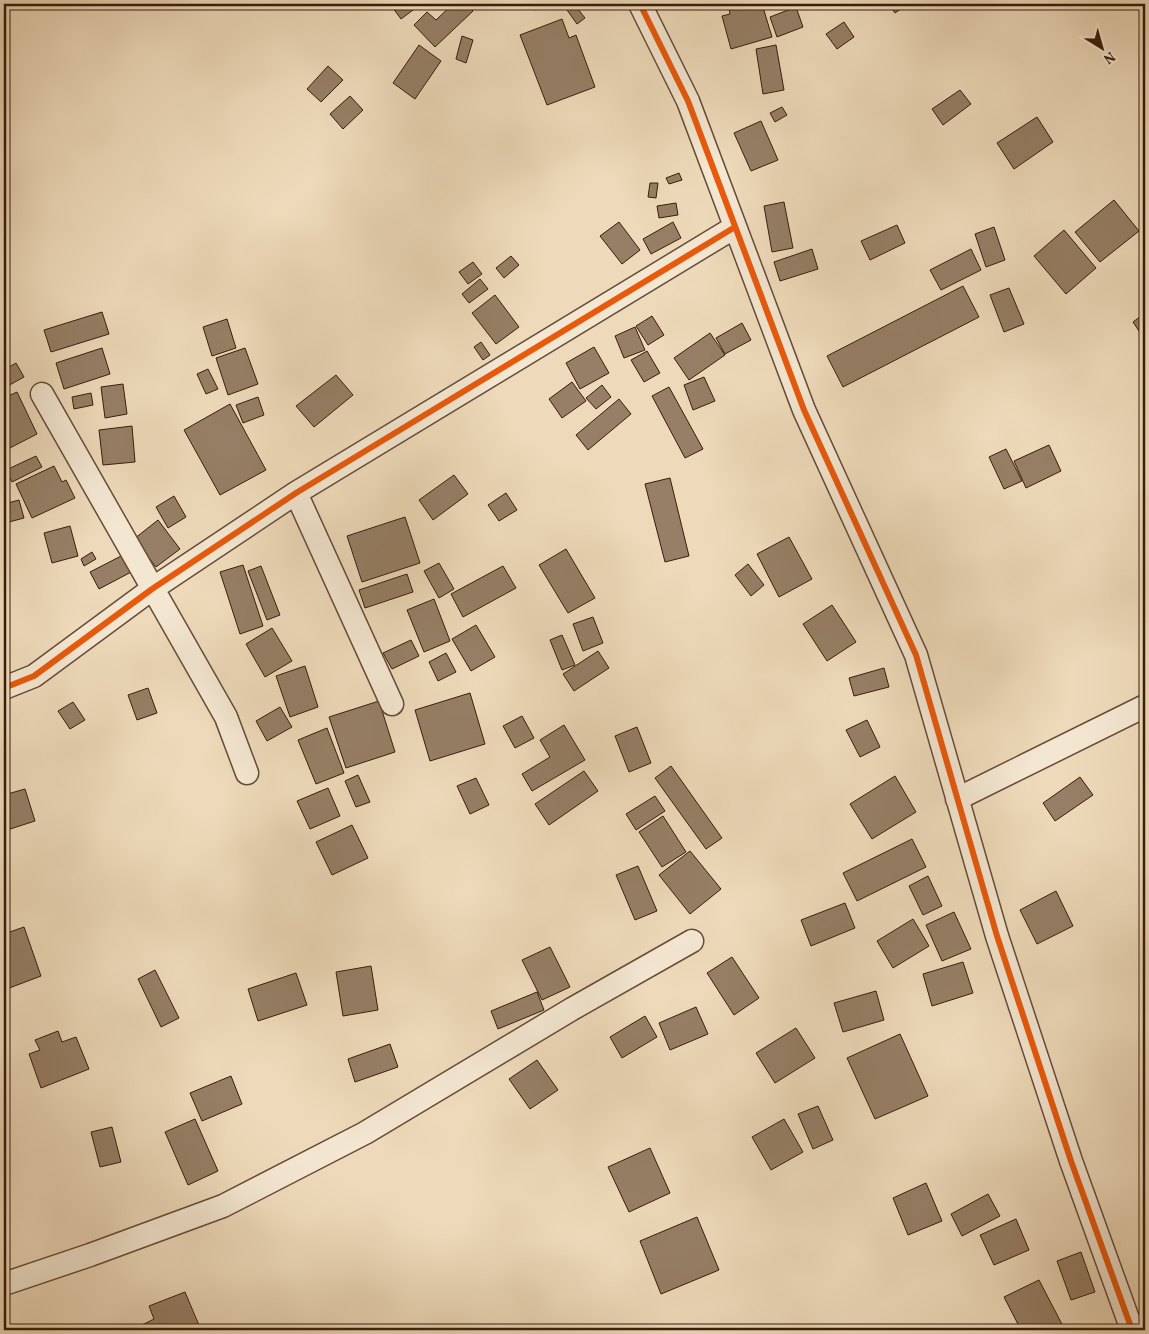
<svg xmlns="http://www.w3.org/2000/svg" width="1149" height="1334" font-family="Vollkorn,serif">
<style>
.building{fill:#967f66;stroke:#371d0a}
.lines{fill:none;stroke-linecap:round;stroke-linejoin:round}
.minor-casing{stroke:#654c36;stroke-width:25}
.minor{stroke:#f4e7d2;stroke-width:22}
.cycleway-casing{stroke:#f4e7d2;stroke-width:9}
.cycleway{stroke:#e8590c;stroke-width:6}
</style>
<rect width="100%" height="100%" fill="#eedaba"/>
<filter id="stains"><feTurbulence type="fractalNoise" baseFrequency=".004" numOctaves="4"/><feColorMatrix values="0 0 0 0 .2 0 0 0 0 .09 0 0 0 0 .02 0 0 0 .5 -.17"/></filter>
<radialGradient id="worn" r=".72"><stop offset=".6" stop-color="#630" stop-opacity="0"/><stop offset="1" stop-color="#630" stop-opacity=".3"/></radialGradient>
<path class="building" d="M390 4H421L401 19Z
M453 4H466L473 11 435 47 414 25 427 12 436 20Z
M531 4H550L534 10Z
M574 4 585 18 577 24 567 10Z
M728 4H762L772 37 731 49 722 16 730 14Z
M889 4H908L895 13Z
M796 7 803 27 777 37 770 17Z
M562 19 569 38 576 35 595 87 547 105 520 35Z
M844 22 854 37 837 49 826 34Z
M462 36 473 40 466 63 456 59Z
M419 45 441 61 415 99 393 83Z
M776 45 784 90 763 94 756 49Z
M328 66 343 80 321 102 307 89Z
M960 90 971 104 943 125 932 109Z
M350 96 363 110 343 129 330 114Z
M782 107 787 115 775 122 770 113Z
M1037 117 1053 142 1014 169 997 143Z
M761 121 778 160 751 171 734 133Z
M679 173 682 180 669 184 666 178Z
M650 183H658L656 198 648 197Z
M1114 200 1139 231 1100 262 1075 232Z
M784 202 793 248 772 252 764 206Z
M676 203 678 215 659 218 657 206Z
M619 222 640 250 622 264 600 236Z
M673 222 681 238 651 254 643 239Z
M897 225 905 243 870 260 861 241Z
M994 227 1005 260 986 267 975 234Z
M1064 230 1096 268 1066 294 1034 256Z
M812 249 818 269 780 281 774 262Z
M971 249 981 270 941 290 930 270Z
M511 256 519 265 504 278 496 268Z
M473 262 482 274 468 284 459 272Z
M480 279 488 289 469 303 462 294Z
M963 286 979 317 843 387 827 356Z
M1009 288 1024 324 1004 332 990 295Z
M495 295 519 327 496 344 472 313Z
M102 312 109 334 51 352 44 330Z
M1145 313V340L1133 322Z
M652 316 664 335 648 345 636 326Z
M227 319 236 348 212 356 203 327Z
M742 323 751 340 725 354 716 338Z
M635 327 645 350 624 358 615 336Z
M710 333 725 355 689 380 674 358Z
M481 342 490 355 483 360 474 347Z
M594 347 609 373 580 389 566 363Z
M102 348 110 374 64 389 56 363Z
M245 348 258 384 228 395 216 358Z
M647 351 660 373 644 382 631 360Z
M16 363 24 377 4 388V370Z
M208 369 218 389 206 394 197 374Z
M336 375 353 395 314 427 296 406Z
M704 377 715 401 693 410 684 385Z
M572 382 586 401 562 418 549 399Z
M123 384 127 414 105 418 101 387Z
M602 385 611 397 596 409 586 398Z
M669 387 703 449 685 458 652 396Z
M17 392 37 434 4 451V398Z
M91 393 93 405 74 409 72 397Z
M258 397 264 415 243 423 236 405Z
M619 399 631 414 588 450 576 435Z
M230 404 266 470 220 495 184 430Z
M132 426 135 462 103 465 99 430Z
M1049 445 1061 471 1026 488 1014 461Z
M1006 449 1022 481 1004 489 989 457Z
M36 456 42 467 12 482 6 470Z
M54 466 62 482 66 480 75 498 32 518 16 484Z
M454 475 468 494 433 520 419 500Z
M670 478 689 556 665 562 645 484Z
M506 493 517 510 499 521 488 505Z
M174 496 186 517 168 528 156 507Z
M19 500 24 518 9 522 4 504Z
M405 517 420 563 362 582 347 536Z
M158 520 180 549 156 567 134 539Z
M70 526 78 556 52 563 44 533Z
M789 537 812 579 779 597 757 554Z
M566 549 595 598 568 613 539 565Z
M92 552 96 559 84 566 81 559Z
M127 553 135 570 99 589 90 572Z
M439 563 454 589 439 598 424 571Z
M748 564 764 585 751 596 735 575Z
M243 565 263 626 240 634 220 572Z
M261 566 280 615 267 620 248 571Z
M503 566 516 588 463 617 451 594Z
M407 574 413 592 365 608 359 590Z
M434 599 450 641 424 652 407 610Z
M832 605 856 642 827 661 803 624Z
M593 617 603 643 583 651 573 624Z
M476 625 495 657 471 671 452 639Z
M272 628 292 661 265 677 246 644Z
M562 635 575 665 562 670 550 640Z
M411 640 419 656 392 669 383 653Z
M598 651 609 668 574 691 563 674Z
M446 653 456 672 438 681 429 662Z
M305 666 318 707 290 717 276 676Z
M884 668 889 687 854 696 849 678Z
M148 688 157 713 137 720 128 695Z
M470 693 485 744 430 761 415 710Z
M379 701 395 752 346 768 329 717Z
M73 702 85 720 70 729 58 711Z
M280 707 292 727 267 741 256 721Z
M522 716 534 738 515 748 503 726Z
M867 720 880 747 860 757 846 730Z
M564 725 585 760 532 791 522 774 550 757 540 740Z
M637 727 651 763 629 772 615 736Z
M327 728 344 773 316 784 298 740Z
M671 766 722 838 706 849 655 778Z
M584 771 598 791 549 825 535 804Z
M358 775 370 802 356 807 345 781Z
M895 776 916 812 872 839 850 804Z
M1080 777 1093 795 1055 821 1043 803Z
M476 778 489 805 470 814 457 786Z
M328 788 340 816 310 829 297 801Z
M25 789 35 821 7 830 4 821V795Z
M655 796 665 811 636 830 626 814Z
M663 816 686 852 662 867 639 832Z
M352 825 368 858 332 875 316 842Z
M912 839 926 867 857 901 843 873Z
M690 851 721 889 690 914 659 875Z
M638 866 657 911 635 920 616 875Z
M928 876 942 906 923 915 909 886Z
M1056 891 1073 926 1037 944 1020 910Z
M845 903 855 928 811 946 801 920Z
M954 912 971 949 942 961 926 925Z
M913 919 929 946 893 968 877 941Z
M24 927 41 976 4 990V934Z
M550 947 570 987 542 1000 522 960Z
M732 957 759 998 734 1015 707 973Z
M963 962 973 993 932 1006 923 974Z
M371 966 378 1010 343 1016 336 972Z
M155 970 179 1018 161 1027 138 979Z
M296 973 307 1005 258 1021 248 989Z
M876 991 884 1020 843 1032 834 1003Z
M537 992 544 1010 498 1029 491 1011Z
M696 1007 708 1034 670 1050 659 1023Z
M645 1016 657 1037 622 1058 610 1037Z
M796 1028 815 1058 775 1083 756 1053Z
M58 1031 62 1042 76 1037 89 1069 41 1088 29 1054 40 1050 35 1040Z
M900 1034 928 1096 875 1119 847 1058Z
M390 1044 398 1067 355 1082 348 1059Z
M537 1060 558 1090 530 1109 509 1079Z
M231 1076 242 1104 202 1121 190 1093Z
M818 1106 833 1140 813 1149 798 1114Z
M195 1119 218 1171 188 1185 165 1132Z
M784 1119 803 1152 771 1170 752 1137Z
M112 1127 121 1162 100 1167 91 1132Z
M650 1148 670 1193 629 1212 608 1167Z
M926 1183 942 1221 908 1235 893 1198Z
M988 1194 1000 1216 962 1236 951 1214Z
M697 1217 719 1270 661 1294 640 1241Z
M1016 1219 1029 1250 994 1265 980 1235Z
M1081 1252 1095 1292 1071 1300 1057 1261Z
M1039 1280 1065 1330H1021L1004 1297Z
M185 1292 201 1330H144L142 1325 154 1319 149 1306Z"/>
<g class="lines">
<defs>
<path id="minor" d="M640 4 688 101 804 410 916 655 997 936 1071 1161 1132 1330
M42 394 226 717 247 773
M296 493 392 704
M4 688 34 676 152 589 296 493 735 227
M957 799 1145 706
M4 1284 90 1255 223 1206 365 1133 572 1009 692 941"/>
</defs>
<use href="#minor" class="minor-casing"/>
<use href="#minor" class="minor"/>
<defs>
<path id="cycleway" d="M640 4 688 101 804 410 916 655 997 936 1071 1161 1132 1330
M4 688 34 676 152 589 296 493 735 227"/>
</defs>
<use href="#cycleway" class="cycleway-casing"/>
<use href="#cycleway" class="cycleway"/>
</g>
<rect width="1149" height="1334" fill="none" stroke="#eedaba" stroke-width="20"/>
<rect x="5" y="5" width="1139" height="1324" fill="none" stroke="#371d0a" stroke-width="2.5"/>
<rect x="10" y="10" width="1129" height="1314" fill="none" stroke="#371d0a"/>
<g transform="translate(1102 48) rotate(143)" stroke="#f4e7d2" stroke-width="4" paint-order="stroke">
<path d="M0-4L9 19L0 12L-9 19Z" fill="#371d0a"/>
<text y="-8" font-size="14" font-weight="bold" text-anchor="middle" fill="#371d0a">N</text>
</g>
<rect width="100%" height="100%" filter="url(#stains)"/>
<rect width="100%" height="100%" fill="url(#worn)"/>
</svg>
